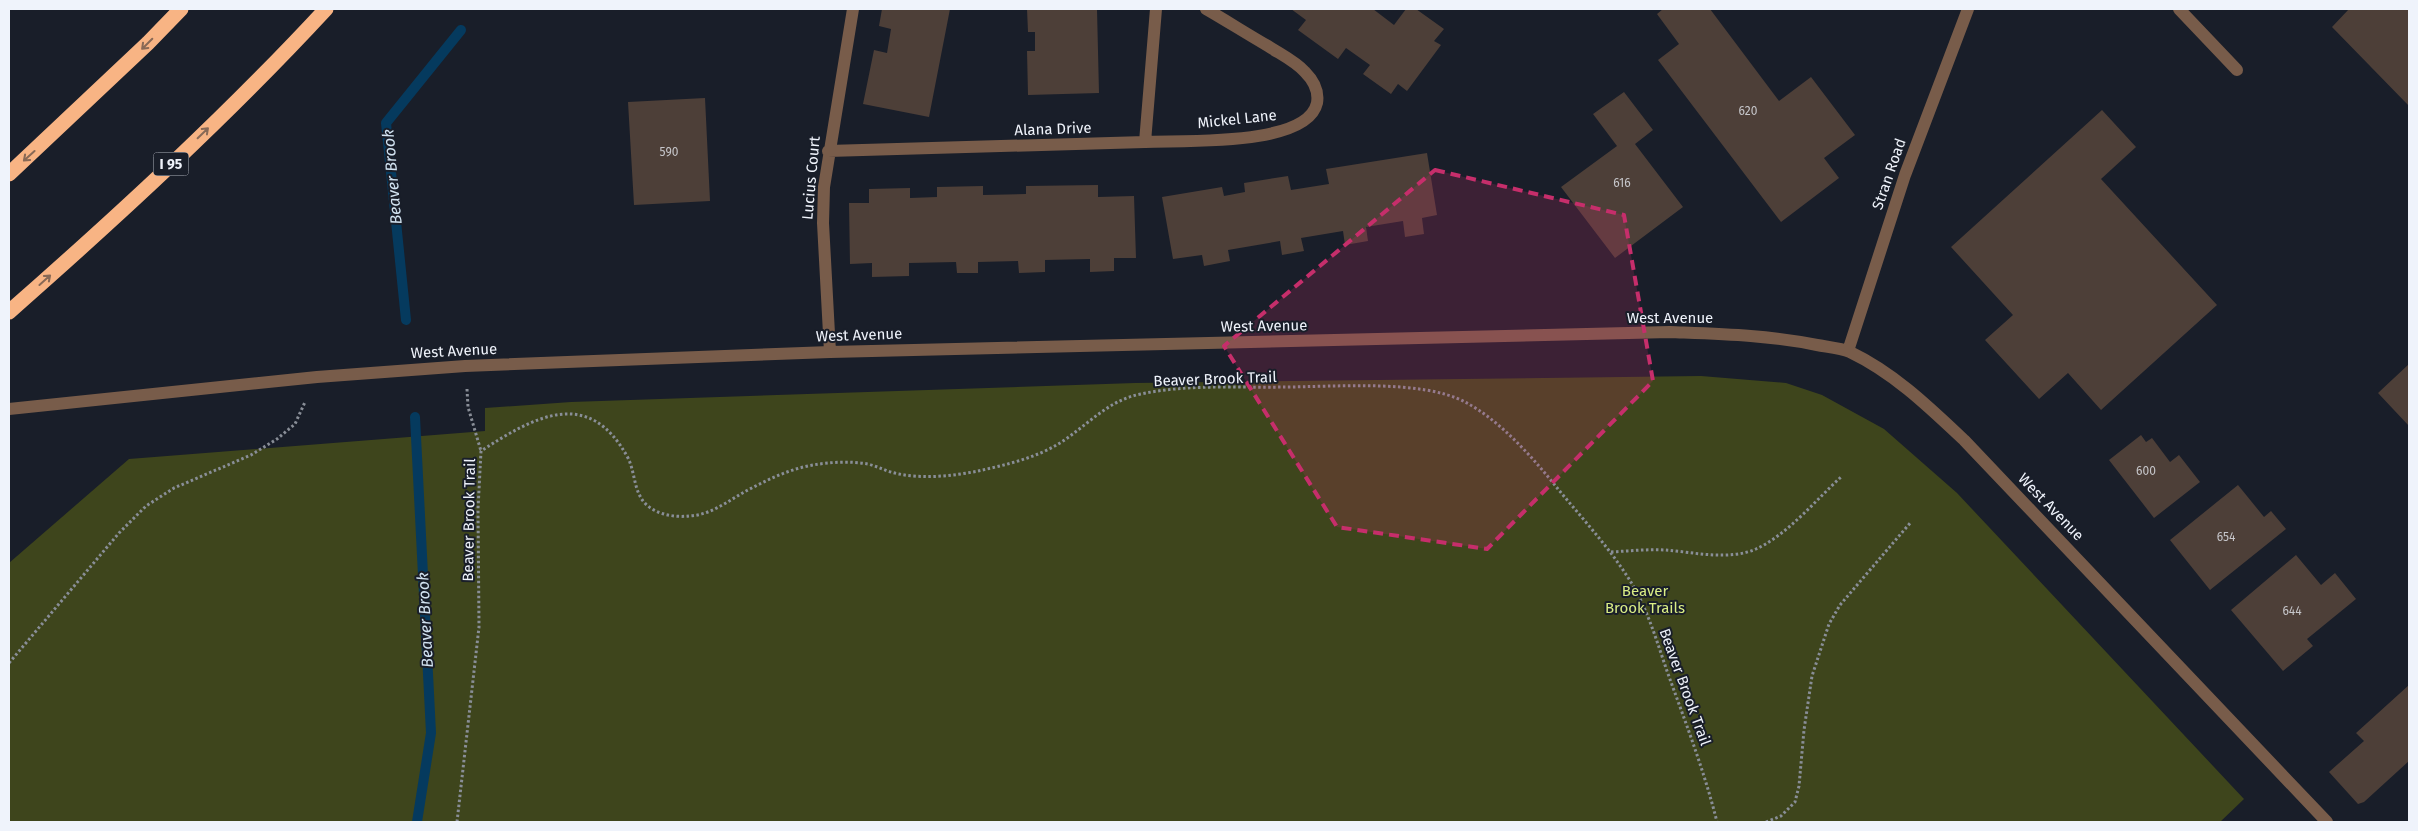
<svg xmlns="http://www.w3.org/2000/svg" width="2418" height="831" font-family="'Fira Sans',sans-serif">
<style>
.green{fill:#3e451c}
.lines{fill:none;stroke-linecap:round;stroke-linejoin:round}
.stream{stroke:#053a5e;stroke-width:10}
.building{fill:#4d3f38}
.path{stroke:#898e97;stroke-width:3;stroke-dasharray:2.5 2.5;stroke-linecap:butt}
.minor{stroke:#785c4a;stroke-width:12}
.highway{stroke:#f8b484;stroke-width:15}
.oneway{stroke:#886956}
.marked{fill:#c62e6b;fill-opacity:0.2;stroke:#c62e6b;stroke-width:4;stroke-dasharray:10 6;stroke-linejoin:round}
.labels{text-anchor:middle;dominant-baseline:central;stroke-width:4;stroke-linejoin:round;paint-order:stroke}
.number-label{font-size:12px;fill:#c6c6ca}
.shield{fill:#191e29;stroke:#afb3bc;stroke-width:1}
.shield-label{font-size:14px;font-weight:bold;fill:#eff3fb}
.street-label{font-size:15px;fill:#eff3fb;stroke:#191e29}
.park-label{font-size:15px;fill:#daed85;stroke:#191e29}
.water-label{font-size:16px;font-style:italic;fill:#d2e3f1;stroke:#191e29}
</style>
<rect width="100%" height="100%" fill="#191e29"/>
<path class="green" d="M1701 376 1786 383 1822 395 1884 429 1957 493 2244 799 2220 822H9V563L129 459 485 431V408L571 402 1135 383Z"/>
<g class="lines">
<path class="stream" d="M406 320 386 123 461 30
M415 417 431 733 417 822"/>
</g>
<path class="building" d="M882 9H950L929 117 863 104 874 50 887 53 891 29 879 26Z
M1027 9H1097L1099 93 1028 95 1027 51H1035V32H1028Z
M1291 9H1373L1394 25 1406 9H1416L1444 29 1434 41 1441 45 1407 91 1398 84 1391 94 1363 74 1370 65 1346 48 1338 59 1298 30 1306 20Z
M1663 9H1710L1779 101 1811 77 1855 135 1824 158 1839 178 1781 222 1658 60 1679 44 1657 14Z
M2349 9H2409V106L2332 27Z
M1624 92 1653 130 1635 144 1683 207 1615 258 1561 187 1617 146 1593 114Z
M705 98 710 201 634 205 628 102Z
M2102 110 2136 147 2101 179 2217 305 2101 410 2068 373 2039 399 1985 340 2013 315 1951 247Z
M1427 153 1437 215 1422 218 1424 234 1405 237 1403 221 1366 227 1368 241 1345 245 1343 231 1301 238 1304 251 1282 255 1280 241 1228 250 1230 261 1204 266 1202 255 1173 259 1162 197 1222 187 1224 196 1245 192 1244 183 1288 176 1291 190 1329 184 1326 169Z
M1098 185V197L1134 196 1136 258H1114V271L1090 272V259L1045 260V272L1019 273 1018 261 978 262V273H957L956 262 909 263V276L872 277V263L850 264 849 203H869V189L910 188V198L937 197V187L983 186V195L1026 194V186Z
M2409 364V426L2378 393Z
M2141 435 2146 442 2152 438 2170 462 2179 455 2200 482 2154 518 2109 460Z
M2238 485 2264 517 2271 511 2286 529 2210 590 2170 540Z
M2296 555 2321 585 2335 573 2356 599 2307 639 2313 646 2283 671 2231 610Z
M2409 685V761L2364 802 2358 804 2329 772 2364 741 2356 733Z"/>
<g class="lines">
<path class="path" d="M467 389 468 407 481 451
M1611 552C1629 551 1647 549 1665 550 1693 552 1729 561 1756 549 1787 535 1816 500 1841 477
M9 663 119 533 146 506 174 488 251 455 277 439 295 424 305 402
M457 822 479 627 478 509 481 451C535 416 589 386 628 458 634 470 634 485 640 496 648 513 672 518 689 516 711 515 728 501 746 491 767 480 789 469 813 465 830 462 851 461 868 464 879 467 888 472 899 474 924 479 953 476 978 471 1005 465 1036 458 1060 443 1088 425 1108 400 1141 394 1187 384 1237 388 1284 387 1334 387 1422 379 1465 402 1500 420 1534 459 1558 489 1581 517 1607 545 1627 576 1646 604 1656 639 1667 671 1685 721 1704 770 1717 822
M1766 822 1781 816 1795 802 1799 786 1804 730 1812 676 1829 624 1840 605 1911 522"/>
<path class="minor" d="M2179 9 2237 70
M1145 142C1183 140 1307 147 1317 103 1319 91 1313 80 1305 72 1295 61 1280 54 1268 46 1247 34 1227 21 1206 9
M828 151 1145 142 1156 9
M1848 351 1905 175 1968 9
M830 352 823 223 824 187 853 9
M9 409 317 377 465 366 830 352 1670 332C1720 334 1768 335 1817 345 1828 347 1841 348 1850 352 1894 373 1929 407 1964 440L2327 822"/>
<path class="highway" d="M9 174 148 43 181 9
M9 312C118 216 227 116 326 9"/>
</g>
<defs><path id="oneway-shaft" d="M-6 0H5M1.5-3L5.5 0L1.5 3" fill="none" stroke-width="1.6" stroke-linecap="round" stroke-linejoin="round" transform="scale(1.25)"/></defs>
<g class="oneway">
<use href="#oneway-shaft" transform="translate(147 44) rotate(135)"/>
<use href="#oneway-shaft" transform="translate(203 133) rotate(-44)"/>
<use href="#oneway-shaft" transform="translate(29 156) rotate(138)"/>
<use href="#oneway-shaft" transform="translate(45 280) rotate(-42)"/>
</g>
<path class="marked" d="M1435 170 1624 215 1653 381 1487 549 1337 527 1224 346Z"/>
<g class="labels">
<g class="number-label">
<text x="1748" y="111">620</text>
<text x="669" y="152">590</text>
<text x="1622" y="183">616</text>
<text x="2146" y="471">600</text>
<text x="2226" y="537">654</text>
<text x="2292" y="611">644</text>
</g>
<rect class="shield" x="153.5" y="152.5" width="35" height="23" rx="4"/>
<g class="shield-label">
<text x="171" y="164">I 95</text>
</g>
<g class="street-label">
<text transform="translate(1237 119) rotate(-6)">Mickel Lane</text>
<text transform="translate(1053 129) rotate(-2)">Alana Drive</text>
<text transform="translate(1889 174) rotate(-71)">Stran Road</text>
<text transform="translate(811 178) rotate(-85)">Lucius Court</text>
<text x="1670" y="318">West Avenue</text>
<text transform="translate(1264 326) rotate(-1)">West Avenue</text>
<text transform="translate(859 335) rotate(-2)">West Avenue</text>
<text transform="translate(454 351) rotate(-3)">West Avenue</text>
<text transform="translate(1215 379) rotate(-2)">Beaver Brook Trail</text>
<text transform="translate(2051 507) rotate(46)">West Avenue</text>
<text transform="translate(469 520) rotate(-89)">Beaver Brook Trail</text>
<text transform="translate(1685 687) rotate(70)">Beaver Brook Trail</text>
</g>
<g class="park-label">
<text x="1645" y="591">Beaver<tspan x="1645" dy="17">Brook Trails</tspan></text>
</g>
<g class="water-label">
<text transform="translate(392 177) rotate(-95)">Beaver Brook</text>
<text transform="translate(425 620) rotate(-93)">Beaver Brook</text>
</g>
</g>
<rect width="2418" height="831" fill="none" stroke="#eff3fb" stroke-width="20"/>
</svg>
